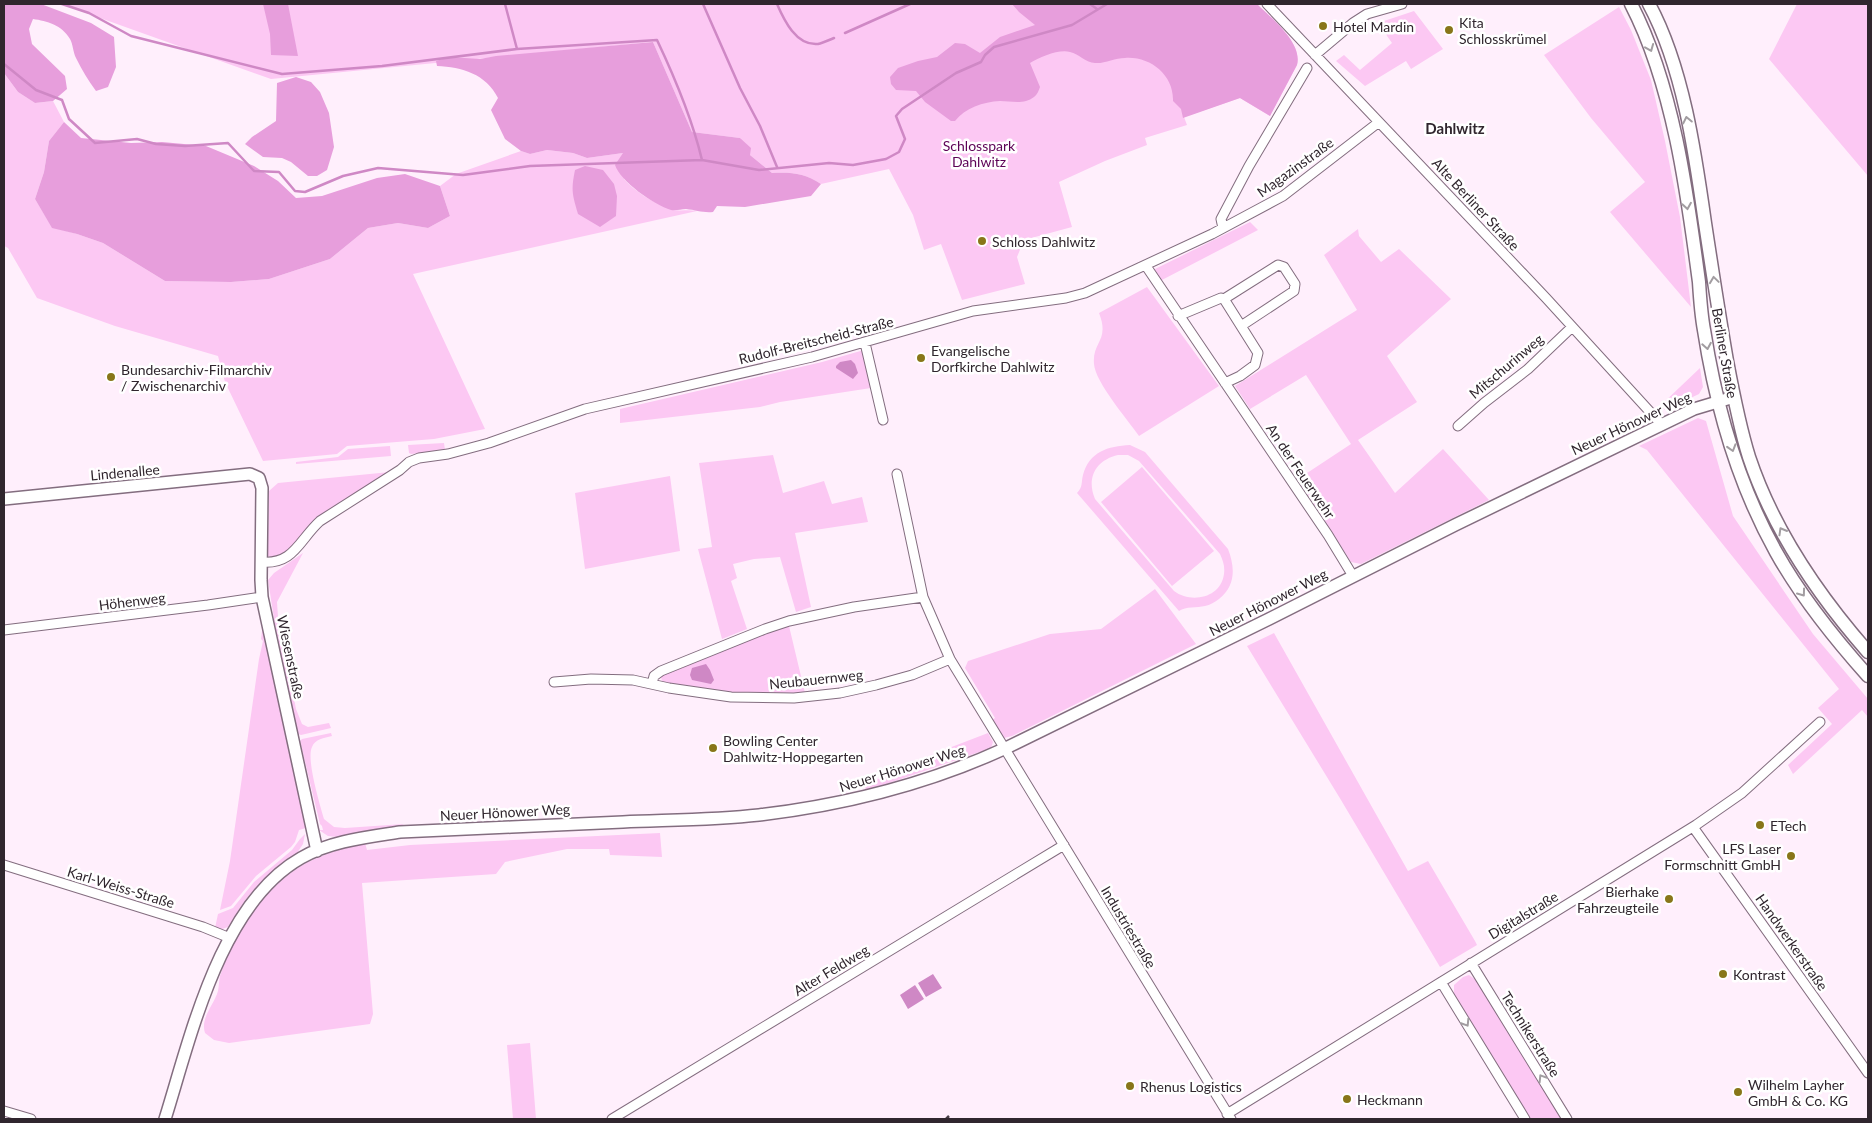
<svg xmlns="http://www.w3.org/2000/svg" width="1872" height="1123" font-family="Lato,sans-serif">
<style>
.green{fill:#fcc8f3;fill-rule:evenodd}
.forest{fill:#e79edc}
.water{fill:#cf88c5}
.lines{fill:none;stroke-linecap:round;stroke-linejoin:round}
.stream{stroke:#cf88c5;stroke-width:2.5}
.street-casing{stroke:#836d7f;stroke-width:11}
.secondary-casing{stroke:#836d7f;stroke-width:14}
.primary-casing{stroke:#836d7f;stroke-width:15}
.street{stroke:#fff;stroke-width:9}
.secondary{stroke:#fff;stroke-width:11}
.primary{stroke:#fff;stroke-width:12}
.rail{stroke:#483e46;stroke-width:2.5;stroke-dasharray:6 6;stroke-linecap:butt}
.oneway{stroke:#a29da1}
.poi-dot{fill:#887619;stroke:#fff;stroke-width:2}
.labels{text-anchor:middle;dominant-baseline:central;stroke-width:5;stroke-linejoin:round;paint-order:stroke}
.poi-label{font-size:14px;fill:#30262e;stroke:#fff;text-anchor:start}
.park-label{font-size:14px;fill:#5d0256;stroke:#fff}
.street-label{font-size:14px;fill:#30262e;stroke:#fff}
.neighbourhood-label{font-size:15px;font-weight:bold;fill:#30262e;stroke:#fff}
</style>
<rect width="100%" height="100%" fill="#ffeffc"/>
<path class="green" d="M61 4H1257C1271 18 1303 43 1297 65L1270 116 1240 98 1184 117 1187 125 1145 138 1147 145 1105 161 1059 182 1072 227 1024 240 1017 257 1025 284 962 300 941 244 924 250 913 215 889 169 821 184C805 173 791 172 772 173L750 155 740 138 692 132 653 42 271 79Z
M1797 4H1868V176L1769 59Z
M1619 7 1631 30 1651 80 1665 141 1680 217 1691 307 1610 212 1645 182 1591 118 1544 55Z
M1414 11 1443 49 1411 69 1406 61 1365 86 1336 61 1344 55 1360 70 1392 43 1378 23Z
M4 73 18 92 35 103 53 101 64 122 49 141 44 172 35 199 52 227 77 234 103 243 165 281 231 282 269 279 330 259 368 228 398 223 428 228 450 216 440 186 456 174 521 151 530 154 547 150 573 153 587 158 623 153 624 179C635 192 654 203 670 209 677 212 688 209 697 211L413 274 485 429 434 439 347 446 337 454 263 461 225 382 218 356 115 326 37 298 8 248 4 246Z
M1250 222 1258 230 1160 281 1153 270Z
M1358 229 1359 236 1381 262 1399 249 1451 299 1387 356 1417 402 1358 440 1395 493 1443 449 1489 500 1361 564 1351 562 1298 479 1351 444 1306 375 1250 409 1235 386 1357 310 1324 255Z
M1147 287 1219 386 1139 436C1128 420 1095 382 1094 364 1092 341 1110 341 1099 313Z
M864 350 871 388 780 402 760 407 620 423V409L822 362Z
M1700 368 1703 387 1699 394 1665 410 1660 406Z
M1698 418 1706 421 1733 516 1813 634 1868 699V717L1862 710 1793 774 1788 765 1832 724 1818 708 1839 689 1647 450 1639 446Z
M444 443 445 450 411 454 409 453 408 445Z
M1130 445 1145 452 1228 549C1235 567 1236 586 1219 599 1215 602 1210 605 1205 606 1197 608 1186 606 1179 611L1077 493C1083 487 1081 483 1083 475 1089 452 1108 446 1130 445ZM1118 455H1128L1139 461 1220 554C1223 561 1225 566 1224 574 1221 598 1191 604 1174 591L1095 499C1086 478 1096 460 1118 455Z
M390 446 391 456 296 464V462L338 457 348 449Z
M773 455 783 493 824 481 832 504 862 497 868 522 795 533 811 607 796 612 780 557 754 559 733 564 737 578 731 581 747 629 722 639 698 549 712 547 699 463Z
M1142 467 1214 551 1172 586 1101 502Z
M390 472 317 519C305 530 286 565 268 556L269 491 278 483Z
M670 476 680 551 585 569 575 493Z
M303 553 277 602 278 617 296 709 302 724 308 727 329 723 331 728 301 735 298 734 275 625 268 580 274 573Z
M1155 589 1196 644 1012 736 1004 738 992 720 995 718 965 668 968 661 1050 634 1101 629Z
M263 623 301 795 306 828 299 830 295 842 291 847 256 876 231 906 220 910 230 861 259 659 263 641 261 639Z
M789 626 805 693 763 695 727 694 662 683 661 675 740 643Z
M1274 633 1408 871 1428 861 1475 941 1477 945 1440 967 1341 800 1247 646Z
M331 733 332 736C324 738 315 739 312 747 306 759 320 805 324 819L334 827 345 828 404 824 398 827 337 837 328 836 319 830H323L322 826 320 824 300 741 302 739Z
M988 733 993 742 991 748 866 791 865 787 897 768Z
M660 833 662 857 610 855 609 849H567L505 862 496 874 362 883 373 1014 370 1024 229 1043 214 1040 205 1033C200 1018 214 1005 218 991 219 986 219 980 220 976 233 936 264 888 301 866 320 855 343 848 365 843L367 850 410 845Z
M305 834 303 844 297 853 259 884 246 899 228 927 222 929 215 928 218 914 233 908 254 882 292 850 300 839Z
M1469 975 1479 982 1563 1119H1531L1454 994V985L1463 977Z
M530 1043 536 1119H513L507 1045Z"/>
<path class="forest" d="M4 4H41L91 23 114 37 116 67 108 87 96 91C88 80 82 70 76 58 73 52 73 44 70 39 62 25 47 21 33 19L29 29 32 44 65 76 67 89 53 101 35 103 18 92 4 73Z
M263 4H288L298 56 271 55 270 34Z
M1012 4H1257C1271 18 1303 43 1297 65L1270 116 1240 98 1183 118 1181 109 1173 101C1174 75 1150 56 1125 58 1115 58 1104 64 1095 63 1086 63 1079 54 1070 52 1059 49 1040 57 1030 63L1040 87C1039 90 1037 95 1034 97 1024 105 1011 101 1000 101 983 102 965 108 955 121H951L925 102 916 91 896 90 891 84 890 77 898 68 918 61 937 57 955 43 965 44 980 53 1000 37 1035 25 1019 12Z
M653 42 692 132 740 138 751 148 750 155 772 173C791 172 805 173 821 184L811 196 745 207 717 206 713 212C703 213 696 210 686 209 681 209 676 211 671 210 654 205 620 181 615 165L623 153 587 158 573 153 547 150 530 154 521 151 505 139 491 110 498 98C486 74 462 67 437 66L436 61 449 57 480 59 496 56Z
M296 77 311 82 320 92 329 113 334 147 327 170 317 176H308L291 162 282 158 263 157 245 144 252 137 276 121 277 83Z
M64 122 81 138 131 143 162 142 206 146 254 166 278 181 296 198 322 196 377 178 405 174 440 186 450 216 428 228 398 223 368 228 330 259 269 279 231 282 165 281 103 243 77 234 52 228 35 199 44 172 49 141Z
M585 166 603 170 614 184 617 196 616 216 600 227 578 214C572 194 571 190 575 170Z"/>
<path class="water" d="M851 360 855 364 858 373 853 379 836 368V366L840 362Z
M706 664 710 670 714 680 711 684 692 680 690 675 692 668Z
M933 974 942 988 926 997 918 983Z
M915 985 924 999 908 1009 900 995Z"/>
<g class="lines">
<path class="stream" d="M62 4 89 13 131 36 282 74 382 66 517 49 657 40C675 78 692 118 702 160
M505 4 517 49
M703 4 740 88 760 126 777 167
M777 4C784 20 796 46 818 44 823 43 829 40 834 38
M1090 4 1097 9
M845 33 910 4
M4 64 36 90 62 100 69 119 95 143 137 139 156 144 185 146 228 143 254 171 279 172 295 191 305 192 343 176 378 168 463 175 530 166 702 160 759 170 829 163 853 165 886 159 899 152 905 139 896 116 902 109 956 73 981 62 985 55 994 47 1072 25 1107 4"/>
<defs>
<path id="street" d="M1267 4 1546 298 1662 425
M1315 55 1353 23 1367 14 1402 4
M1223 228 1221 219 1249 166 1307 68
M1146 266 1328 535 1353 576
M1224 299 1278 265 1284 267 1295 284 1294 291 1241 326
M1178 316 1221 298 1224 299 1258 353 1255 365 1240 376 1225 383
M865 343 883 420
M1458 426 1484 403 1528 369 1572 327
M897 474 923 597 950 659 1231 1119
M261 562C294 565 299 540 320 521L400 470 409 462 419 458 448 454 489 443 585 409 812 357 973 311 1066 298 1085 293 1212 234 1283 196 1379 122
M4 630 208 605 262 597
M554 682 591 679 633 680 669 688 731 697 794 698 840 693 876 685 912 675 950 659
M652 684 654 676 661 671 765 629 789 621 854 607 923 597
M1693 827 1868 1073
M4 865 203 927 230 938
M1471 963 1567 1119
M1441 982 1525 1119
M4 1111 31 1119
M1227 1114 1696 825 1742 793 1820 722
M612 1119 1064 845"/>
<path id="secondary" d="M4 499 250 474 259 478 262 488 261 580 262 597 317 851
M165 1119C191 1036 220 904 301 858 330 841 368 837 400 832 474 829 549 825 623 822 668 820 714 820 759 815 844 805 928 784 1006 748L1269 619 1455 525 1694 409 1734 397"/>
<path id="primary" d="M1631 4C1673 85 1687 191 1699 282 1700 298 1701 314 1704 330 1716 407 1738 484 1776 552 1801 597 1834 638 1868 676
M1649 4C1683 67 1695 152 1705 223 1712 269 1719 315 1727 361 1733 393 1739 425 1749 457 1773 529 1818 595 1868 652"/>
</defs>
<use href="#street" class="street-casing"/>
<use href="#secondary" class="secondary-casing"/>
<use href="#primary" class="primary-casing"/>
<use href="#street" class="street"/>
<use href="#secondary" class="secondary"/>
<use href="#primary" class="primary"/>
<path class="rail" d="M946 1119 949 1116"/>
</g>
<defs><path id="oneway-chevron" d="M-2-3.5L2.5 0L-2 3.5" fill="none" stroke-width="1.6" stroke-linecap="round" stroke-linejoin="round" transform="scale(1.25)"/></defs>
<g class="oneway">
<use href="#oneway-chevron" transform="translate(1650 48) rotate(68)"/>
<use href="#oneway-chevron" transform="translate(1687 120) rotate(-102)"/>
<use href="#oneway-chevron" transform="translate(1687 206) rotate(81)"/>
<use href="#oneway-chevron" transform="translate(1714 280) rotate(-98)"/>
<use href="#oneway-chevron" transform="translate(1707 346) rotate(80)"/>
<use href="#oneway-chevron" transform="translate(1732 448) rotate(73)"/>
<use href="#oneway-chevron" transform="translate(1782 531) rotate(-120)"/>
<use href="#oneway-chevron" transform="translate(1802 593) rotate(54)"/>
<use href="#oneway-chevron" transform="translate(1466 1023) rotate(58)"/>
<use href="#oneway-chevron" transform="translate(1542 1078) rotate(-122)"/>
</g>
<g class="poi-dot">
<circle cx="1323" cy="26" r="5"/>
<circle cx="1449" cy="30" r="5"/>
<circle cx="982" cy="241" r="5"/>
<circle cx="921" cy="358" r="5"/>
<circle cx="111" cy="377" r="5"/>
<circle cx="713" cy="748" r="5"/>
<circle cx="1760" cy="825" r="5"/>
<circle cx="1791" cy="856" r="5"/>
<circle cx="1669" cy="899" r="5"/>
<circle cx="1723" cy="974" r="5"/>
<circle cx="1130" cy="1086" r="5"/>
<circle cx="1738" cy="1092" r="5"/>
<circle cx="1347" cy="1099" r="5"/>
</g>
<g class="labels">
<g class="poi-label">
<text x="1459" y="22">Kita<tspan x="1459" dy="16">Schlosskrümel</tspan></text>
<text x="1333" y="26">Hotel Mardin</text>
<text x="992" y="241">Schloss Dahlwitz</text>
<text x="931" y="350">Evangelische<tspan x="931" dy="16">Dorfkirche Dahlwitz</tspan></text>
<text x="121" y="369">Bundesarchiv-Filmarchiv<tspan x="121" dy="16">/ Zwischenarchiv</tspan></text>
<text x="723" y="740">Bowling Center<tspan x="723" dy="16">Dahlwitz-Hoppegarten</tspan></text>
<text x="1770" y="825">ETech</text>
<text x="1781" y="848" text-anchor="end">LFS Laser<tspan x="1781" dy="16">Formschnitt GmbH</tspan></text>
<text x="1659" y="891" text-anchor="end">Bierhake<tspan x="1659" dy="16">Fahrzeugteile</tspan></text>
<text x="1733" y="974">Kontrast</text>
<text x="1748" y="1084">Wilhelm Layher<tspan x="1748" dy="16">GmbH &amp; Co. KG</tspan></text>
<text x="1140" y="1086">Rhenus Logistics</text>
<text x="1357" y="1099">Heckmann</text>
</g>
<g class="park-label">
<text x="979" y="145">Schlosspark<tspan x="979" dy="16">Dahlwitz</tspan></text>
</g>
<g class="street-label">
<text transform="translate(1295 167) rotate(-36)">Magazinstraße</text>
<text transform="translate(1476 204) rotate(47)">Alte Berliner Straße</text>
<text transform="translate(816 340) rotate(-14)">Rudolf-Breitscheid-Straße</text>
<text transform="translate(1725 353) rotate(80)">Berliner Straße</text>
<text transform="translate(1506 366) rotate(-40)">Mitschurinweg</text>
<text transform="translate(1631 423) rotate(-25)">Neuer Hönower Weg</text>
<text transform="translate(1301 471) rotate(56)">An der Feuerwehr</text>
<text transform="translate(125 472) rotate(-5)">Lindenallee</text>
<text transform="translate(132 601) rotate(-7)">Höhenweg</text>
<text transform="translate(1268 602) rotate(-27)">Neuer Hönower Weg</text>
<text transform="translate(291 657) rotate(78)">Wiesenstraße</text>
<text transform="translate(816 679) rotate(-6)">Neubauernweg</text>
<text transform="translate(902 768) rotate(-17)">Neuer Hönower Weg</text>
<text transform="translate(505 812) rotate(-3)">Neuer Hönower Weg</text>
<text transform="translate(121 887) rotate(17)">Karl-Weiss-Straße</text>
<text transform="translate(1523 915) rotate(-31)">Digitalstraße</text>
<text transform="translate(1129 927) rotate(59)">Industriestraße</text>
<text transform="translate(1792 942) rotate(55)">Handwerkerstraße</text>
<text transform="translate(831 970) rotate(-31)">Alter Feldweg</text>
<text transform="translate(1531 1034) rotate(58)">Technikerstraße</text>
</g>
<g class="neighbourhood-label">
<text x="1455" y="128">Dahlwitz</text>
</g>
</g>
<rect width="1872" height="1123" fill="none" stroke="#30262e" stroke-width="10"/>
</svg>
